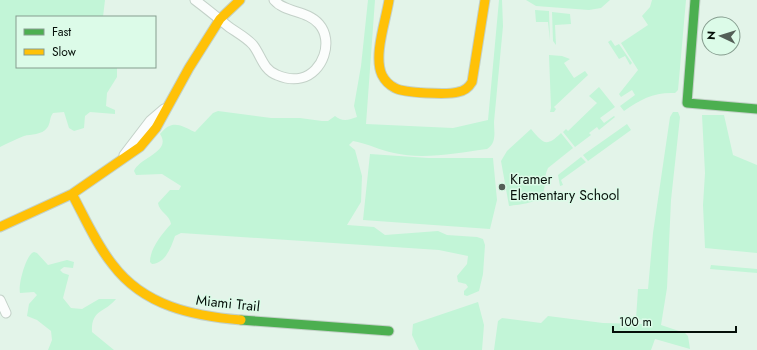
<svg xmlns="http://www.w3.org/2000/svg" width="757" height="350" font-family="Jost,sans-serif">
<style>
.green{fill:#c2f5d7}
.lines{fill:none;stroke-linecap:round;stroke-linejoin:round}
.street-casing{stroke:#c3d1c8;stroke-width:11}
.fast-casing{stroke:#c3d1c8;stroke-width:11}
.slow-casing{stroke:#c3d1c8;stroke-width:11}
.street{stroke:#fbfdfc;stroke-width:9}
.fast{stroke:#4caf50;stroke-width:9}
.slow{stroke:#ffc107;stroke-width:9}
.poi-dot{fill:#535f57;stroke:#dcfbe8;stroke-width:1.5}
.labels{text-anchor:middle;dominant-baseline:central;stroke-width:3;stroke-linejoin:round;paint-order:stroke}
.poi-label{font-size:14px;fill:#050f09;stroke:#dcfbe8;text-anchor:start}
.street-label{font-size:14px;fill:#050f09;stroke:#dcfbe8}
</style>
<rect width="100%" height="100%" fill="#e3f4e9"/>
<path class="green" d="M0 0H105L103 17H17V67H117V77L107 93 106 106 115 110V114L90 112 85 116 84 128 74 131 69 128 64 112 53 113C49 118 51 123 47 128 42 135 31 134 24 136 16 139 8 143 0 147Z
M368 0H375L366 124 453 128 488 120 499 0H502L503 26 494 122C494 132 497 143 487 149 457 153 423 160 394 153 379 150 369 144 353 141L349 145 355 150 362 176 361 202 347 225 374 227 385 235 438 231 447 235 477 237 483 239 485 245 483 274 479 291 467 296 464 295V291L468 287 466 284 458 282 457 276 467 264 468 256 439 250 181 233 175 236C171 247 166 263 152 264L150 262C150 248 162 234 171 224 170 215 159 212 158 203L170 190H179L181 186 162 174 136 175 134 171C140 157 172 152 160 134 172 119 180 125 195 132L213 113 218 111 271 118H300L322 121H328L335 116C342 122 349 120 357 117L354 106 361 66Z
M526 0H610L601 8 589 10 536 6Z
M652 0H686L678 90 675 93C654 92 641 99 624 111L620 106 635 95 632 90 621 97 619 94 638 70 621 43 648 25 642 16 650 7Z
M535 10 549 11 550 41 548 22H536Z
M552 12 570 14 571 24 555 25 556 45 553 41Z
M611 40 615 46 619 44 632 63 630 65 625 56 619 59 608 42Z
M549 55 562 56 570 59 564 63 574 78 585 71 588 75 554 107 556 109 554 112H550L551 108Z
M599 87 615 107 600 118 604 123 614 116 615 117 599 130 597 127 589 133 591 135 575 147 563 132 566 129 568 131 597 103 589 96Z
M673 112H678L680 117 671 200 667 288 661 325 685 333 688 336 690 349 655 339 651 350H494L498 321 502 318 541 323 548 316 603 323 642 324 645 320 636 319 638 289H648L653 233 670 117Z
M702 115H724L733 155 757 165V253L705 248 703 205 705 173Z
M627 124 631 130 588 161 583 155Z
M531 129C543 143 546 148 561 133L573 148 548 168C544 176 546 182 544 190 541 204 520 204 509 206L501 161 507 151Z
M370 154 428 158H493L497 200 490 229 363 220Z
M581 157 586 162 561 180 563 185 560 186 558 175Z
M34 252 37 253 48 265 67 260 74 262 73 268 64 267 60 270 63 273 69 275 63 298 71 308 82 309 99 299H116C105 313 91 309 92 332L114 350H48L52 340 51 331 37 320 27 316 29 304 37 295 34 292 20 293C18 285 26 254 34 252Z
M711 265 757 269V273L710 269Z
M478 302 484 325 482 350H419L412 335 413 324Z"/>
<g class="lines">
<defs>
<path id="street" d="M195 0C207 9 218 18 229 27 236 32 247 38 253 45 261 55 263 70 277 75 284 78 293 80 301 78 323 73 334 41 319 24 307 10 285 13 274 0
M124 155 150 121 164 109
M0 300 6 313"/>
<path id="fast" d="M695 0 687 103 757 109
M241 320 389 331"/>
<path id="slow" d="M389 0C386 20 373 56 382 75 385 81 389 85 395 88 404 93 448 95 458 92 465 91 469 87 472 82L485 0
M72 194C85 218 96 244 113 265 144 306 193 316 241 320
M0 227 72 194 140 147 156 128 189 68 220 19 240 0"/>
</defs>
<use href="#street" class="street-casing"/>
<use href="#fast" class="fast-casing"/>
<use href="#slow" class="slow-casing"/>
<use href="#street" class="street"/>
<use href="#fast" class="fast"/>
<use href="#slow" class="slow"/>
</g>
<circle class="poi-dot" cx="502" cy="187" r="4"/>
<g class="labels">
<g class="poi-label">
<text x="510" y="179">Kramer<tspan x="510" dy="16">Elementary School</tspan></text>
</g>
<g class="street-label">
<text transform="translate(228 303) rotate(6)">Miami Trail</text>
</g>
</g>
<rect x="16" y="16" width="140" height="52" fill="#dcfbe8" stroke="#869d8f"/>
<rect x="24" y="29" width="20" height="6" fill="#4caf50" stroke="#869d8f"/>
<text x="52" y="36" font-size="12" fill="#050f09">Fast</text>
<rect x="24" y="49" width="20" height="6" fill="#ffc107" stroke="#869d8f"/>
<text x="52" y="56" font-size="12" fill="#050f09">Slow</text>
<g transform="translate(721 36) rotate(274)"><circle r="19" fill="#dcfbe8" stroke="#869d8f"/>
<path d="M0-3L7 15L0 10L-7 15Z" fill="#535f57"/>
<text y="-6" font-size="11" font-weight="bold" text-anchor="middle" fill="#050f09">N</text>
</g>
<path d="M613 326v6h123v-6" fill="none" stroke="#050f09" stroke-width="2"/>
<text x="619" y="326" font-size="12" fill="#050f09" stroke="#dcfbe8" stroke-width="3" paint-order="stroke">100 m</text>
</svg>
